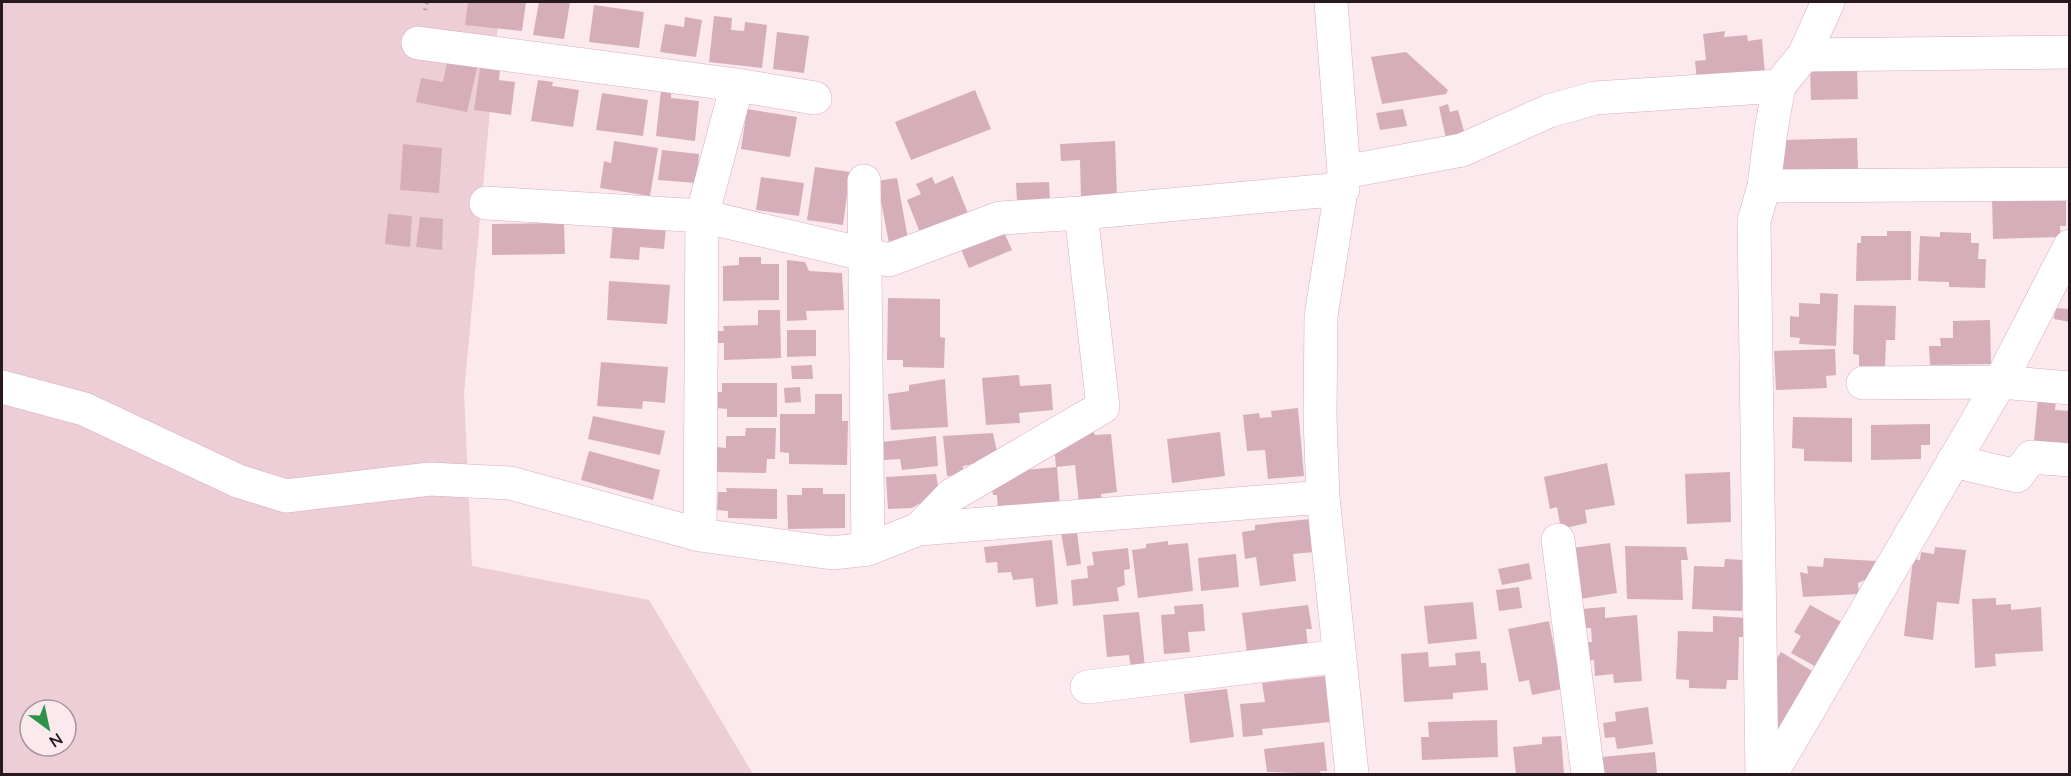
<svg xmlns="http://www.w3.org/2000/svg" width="2071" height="776" font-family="Mulish,sans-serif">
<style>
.green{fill:#edcdd6;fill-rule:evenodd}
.building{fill:#d6aeba}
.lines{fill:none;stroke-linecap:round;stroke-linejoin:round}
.minor-casing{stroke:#d8afbb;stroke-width:34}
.path{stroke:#ae9da2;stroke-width:4;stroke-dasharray:1.5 4.5;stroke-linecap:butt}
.minor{stroke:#fff;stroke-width:33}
</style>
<rect width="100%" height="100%" fill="#fbe9ee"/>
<path class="green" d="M2 2H500L464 393 472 566 649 600 753 774H2ZM30 710H66V746H30Z"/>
<path class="building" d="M468 2H526L522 31 465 25Z
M539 2H570L564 39 533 35Z
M594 5 644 12 639 48 589 42Z
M714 16 732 18 731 30 744 31 745 22 767 25 762 68 709 62Z
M685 17 702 20 696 57 660 52 665 24 684 27Z
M1725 31 1724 37 1747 35 1748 41 1762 39 1765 75 1697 81 1695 61 1706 60 1703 34Z
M777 32 809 36 804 73 773 69Z
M1406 52 1448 90 1446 94 1382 104 1371 57Z
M448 58 478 64 467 112 416 102 421 78 443 82Z
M1857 67 1858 99 1811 100 1810 69Z
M480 68 500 70 499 80 515 82 511 115 474 110Z
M538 80 553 82 552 86 579 90 573 127 531 121Z
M661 90 671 91V98L699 101 695 141 656 136Z
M975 90 991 129 911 160 895 122Z
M602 93 648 100 643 136 596 130Z
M1448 104 1450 112 1458 110 1466 138 1447 143 1439 107Z
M747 109 797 117 790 157 741 149Z
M1403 109 1407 126 1380 130 1376 113Z
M1857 138 1858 170 1782 171V140Z
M614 141 658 148 650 196 600 188 604 161 611 163Z
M1115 141 1117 196 1081 198 1080 160 1061 161 1060 144Z
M403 144 442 148 439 193 400 190Z
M662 150 699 154 696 183 658 180Z
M815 167 850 172 843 225 807 220Z
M953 176 969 216 921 235 907 200 921 194 916 184 932 177 935 184Z
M761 177 804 183 799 216 756 210Z
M897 178 908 239 889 243 877 181Z
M1049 182 1050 200 1017 201 1016 183Z
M2066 195V226H2060L2061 237 1993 239 1992 197Z
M388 214 412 216 410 247 385 244Z
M420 217 443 219 442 250 416 247Z
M613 222 666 225 664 249 640 247 639 260 610 258Z
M564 223 565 254 492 255V224Z
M1003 230 1012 250 969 268 960 247Z
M1887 231H1911V280L1856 281 1857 243H1861V236H1887Z
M1940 232 1971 233V243H1979L1978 259H1986L1985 288 1949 287V282L1918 281 1920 236 1940 237Z
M739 257H761V264H779V300L723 301V266L739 265Z
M787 260 805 262 809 271 842 273 844 310 806 311 807 320 787 321Z
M609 281 670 285 667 324 607 320Z
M1820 293 1838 294 1836 346 1799 344 1800 338 1790 337V316L1799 317V303L1820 304Z
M888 298 940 299V337L945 338 944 368 903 367V360H887Z
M2068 304 2070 322 2054 319 2055 308 2068 309Z
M1854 305 1896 306 1895 340H1886L1885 366H1859V355L1853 354Z
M758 310H780L781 358 724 360V343H716V331H724L723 326 758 325Z
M1990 320 1991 364 1930 365 1929 346H1941L1940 338H1953V321Z
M787 330H816V356L787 357Z
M1835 349 1836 375 1826 376 1827 388 1776 390 1774 351Z
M601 362 668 367 665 403 643 401 642 409 597 406Z
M812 365 813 379H792L791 366Z
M1019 375 1020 386 1051 384 1053 410 1019 413 1020 423 986 425 982 378Z
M945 379 948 427 891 430 888 394 909 391V385Z
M722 383H777V417H727V409L715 408V392H722Z
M800 387 801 402 785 403 784 388Z
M815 394H842V421H848L847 465 789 464V453L780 452V414H815Z
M2038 398 2056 400 2055 410 2070 411V444L2034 441Z
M1298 408 1304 476 1268 479 1265 450 1247 451 1243 415 1259 413 1260 418 1272 417 1271 411Z
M593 416 665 431 660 455 588 439Z
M1793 417 1852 418V462L1804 461V449L1792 448Z
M1930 424V445H1921V459L1871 460V425Z
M1090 425 1095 435 1111 434 1117 492 1101 494 1102 501 1079 503 1075 465 1056 467 1054 445 1074 443 1073 434Z
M746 428H776L775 459H767L766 473 717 472V447L726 448V436H745Z
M1220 432 1225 476 1172 483 1167 439Z
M993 433 997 452 984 462 963 466 964 475 947 476 943 436Z
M936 436 938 466 902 470 900 459 884 460 882 442Z
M589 451 660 470 653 500 581 480Z
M1607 463 1615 505 1585 510 1587 523 1561 529 1557 507 1550 509 1544 477Z
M1057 467 1060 506 998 511 997 495H993L991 481 1012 479V471Z
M1730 472 1731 522 1687 524 1685 474Z
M936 474 939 492 912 508 888 509 886 477Z
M726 488 777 489V519L728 518V511L717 510 718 492H727Z
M802 488H823V494H845V528L788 529 787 495H802Z
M1310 519 1314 552 1293 554 1296 581 1260 586 1256 557 1245 559 1242 532 1255 530V525Z
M1077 532 1081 564 1067 566 1061 533Z
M1052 540 1058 604 1036 607 1033 578 1013 580 1011 572 998 573 997 562 986 563 984 547Z
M1168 541V545L1188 543 1193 591 1138 598 1132 550 1146 548V544Z
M1610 543 1617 593 1580 599 1572 548Z
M1625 546 1686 547 1688 560H1681L1683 600 1627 599Z
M1935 547 1966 550 1959 604 1937 602 1933 640 1904 636 1913 559 1920 560 1921 552 1934 554Z
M1128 548 1130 569 1124 570 1125 585 1117 588 1119 601 1073 606 1071 580 1088 578 1087 566 1094 565 1092 552Z
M1236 554 1239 587 1201 591 1198 558Z
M1824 558 1876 561 1871 577 1858 583 1859 594 1803 597 1800 572 1808 574 1807 566 1823 567Z
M1725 559 1744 560 1742 611 1692 609 1694 566 1724 567Z
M1529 563 1532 579 1502 585 1498 569Z
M1519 587 1522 608 1499 611 1496 590Z
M1996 598V605L2011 604V610L2041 607 2043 651 1995 654 1996 666 1975 668 1972 599Z
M1473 602 1477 639 1428 644 1424 606Z
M1203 604 1205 631 1188 632 1190 652 1164 654 1161 615 1175 614 1174 606Z
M1308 605 1312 629H1306L1308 646 1247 653 1242 613Z
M1810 605 1845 624 1820 669 1791 653 1801 636 1794 632Z
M1605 607V618L1637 615 1642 681 1614 683 1613 674 1595 676 1594 660 1587 661 1586 642H1592L1591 628H1583L1581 609Z
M1139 612 1145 667 1131 668 1129 655 1107 657 1103 615Z
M1713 616 1748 618 1746 637H1739L1738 680H1727L1726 689 1689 688V680L1676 679 1678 631 1713 632Z
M1549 621 1562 689 1532 695 1529 680 1519 682 1508 629Z
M1480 651 1481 663H1486L1488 690 1453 693V699L1404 702 1401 654 1428 652 1429 667 1456 665 1455 653Z
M1781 652 1822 677 1781 742 1763 732 1766 675Z
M1325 676 1330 722 1262 729 1263 735 1243 737 1240 704 1265 702 1262 683Z
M1227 689 1234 737 1190 743 1184 694Z
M1648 707 1653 744 1617 749 1615 737 1605 738 1603 723 1616 721 1615 712Z
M1497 720 1498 757 1422 760 1421 737H1429L1428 722Z
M1561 736 1564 774H1516L1513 747 1542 744V737Z
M1324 742 1327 771H1320L1321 774 1267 772 1264 749Z
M1655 752 1657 774H1602L1601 757Z"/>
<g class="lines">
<defs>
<path id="minor" d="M1331 2 1344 172 1321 316 1320 416 1323 497 1352 774
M418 43 737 85 702 216 700 535
M1804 55 2070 52
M737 85 815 98
M1344 172 1462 150 1549 111 1595 98 1779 86
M864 181 868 549
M1764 186 2070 184
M486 203 702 216 889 260 1000 218 1081 213
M1863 383 2000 382 2070 388
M2 387 84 409 238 481 286 496 430 479 510 483 700 535 832 553 868 549 919 529 952 495 1103 407 1081 213 1343 189
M1953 461 2017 476 2031 457 2070 460
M919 529 1323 497
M1558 540 1588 774
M1087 687 1340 656
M1762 774 1754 221 1764 186 1771 130 1779 86 1804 55 1828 2
M1771 774 2000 382 2070 246"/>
</defs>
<use href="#minor" class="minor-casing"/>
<path class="path" d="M425 10 427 2"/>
<use href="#minor" class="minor"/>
</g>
<rect width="2071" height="776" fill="none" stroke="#28191e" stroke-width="6"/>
<g transform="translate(48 728) rotate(147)"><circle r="28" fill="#fbe9ee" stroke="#a7969b" stroke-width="1.5"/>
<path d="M0-4.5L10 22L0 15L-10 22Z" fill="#2c9349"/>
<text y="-9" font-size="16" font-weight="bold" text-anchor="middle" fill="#28191e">N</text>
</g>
</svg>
